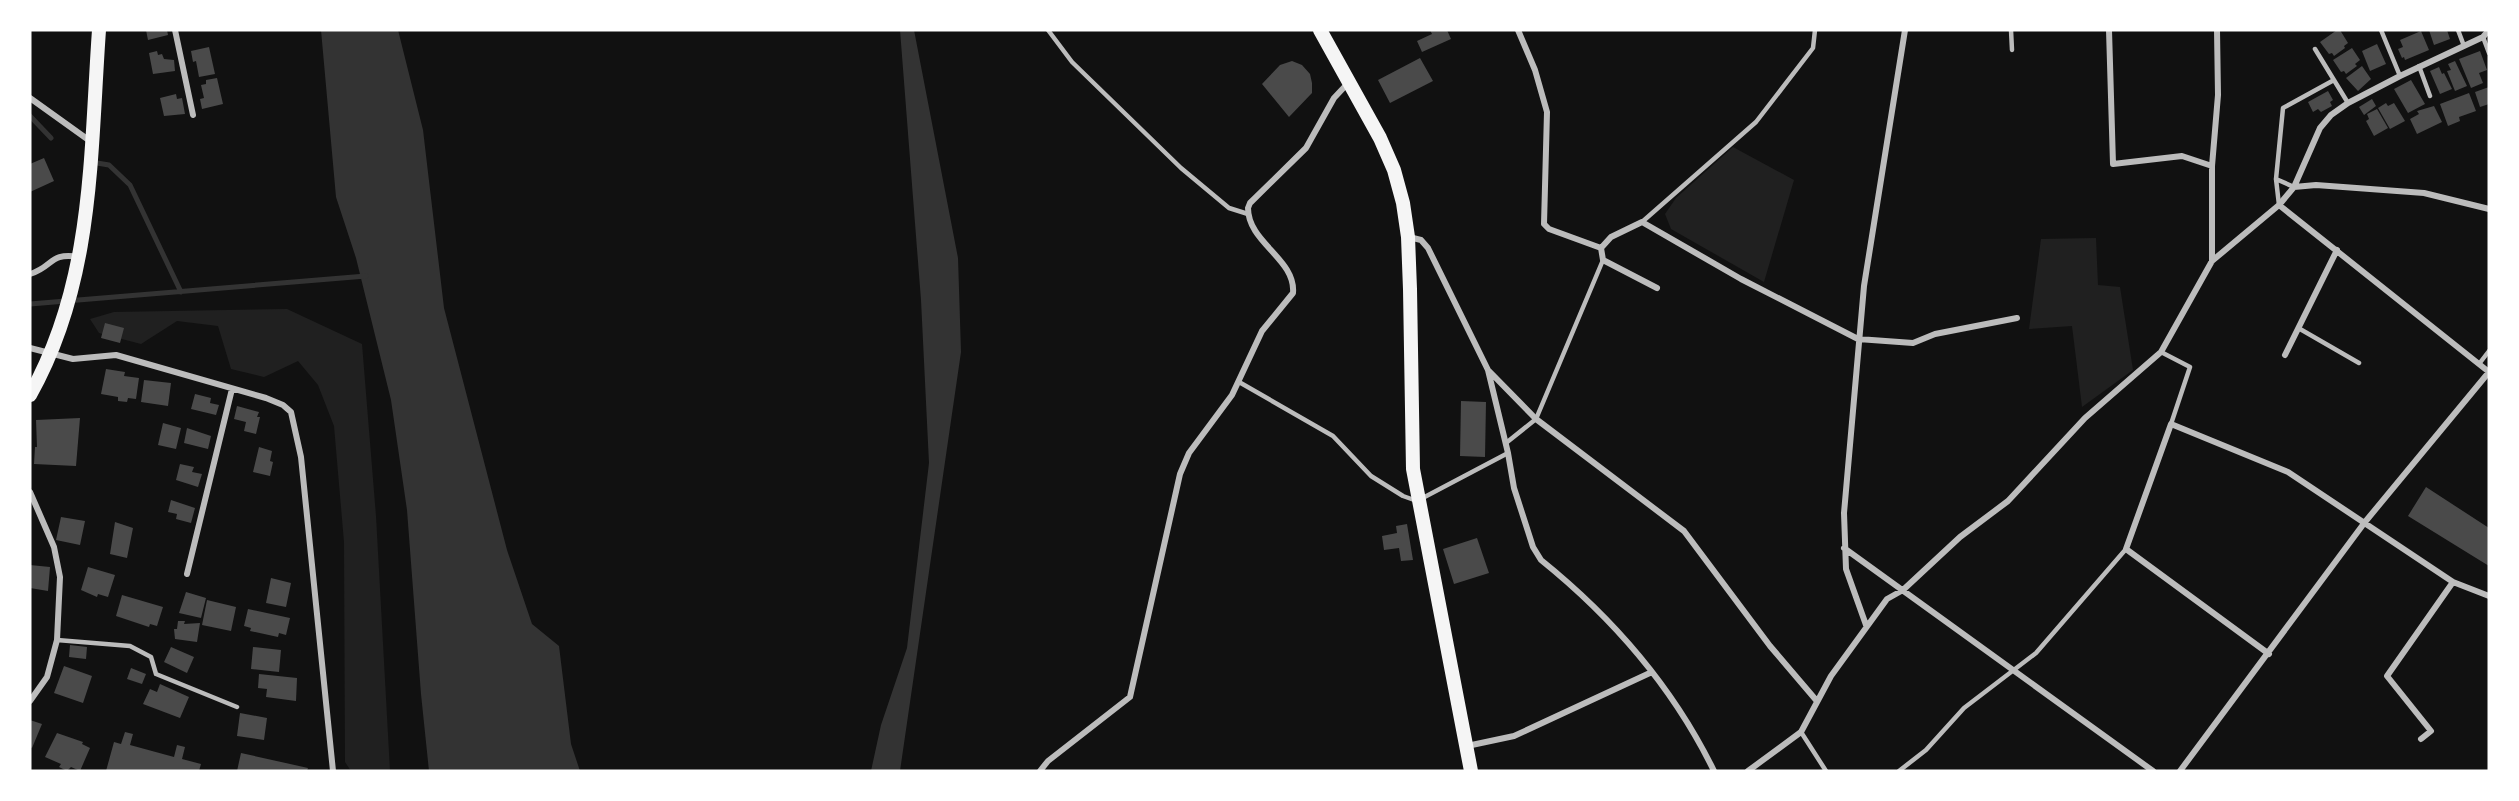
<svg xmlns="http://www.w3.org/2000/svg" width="2519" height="801" font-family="Helvetica,sans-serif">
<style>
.green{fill:#202020}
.water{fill:#333}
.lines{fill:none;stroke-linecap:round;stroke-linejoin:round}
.stream{stroke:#333;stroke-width:5}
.building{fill:#4a4a4a}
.service{stroke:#bcbcbc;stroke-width:4.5}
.minor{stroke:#bcbcbc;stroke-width:6}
.primary{stroke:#f5f5f5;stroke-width:14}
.trunk{stroke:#f5f5f5;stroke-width:14}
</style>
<rect width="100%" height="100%" fill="#111"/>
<path class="green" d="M1733 147 1794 180 1764 282 1671 229 1665 214 1676 198Z
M2096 238 2098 285 2120 287 2133 370 2082 407 2072 326 2029 329 2041 239Z
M287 309 362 344 376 516 390 771H351L345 762 344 542 334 426 318 385 298 361 264 377 231 369 218 326 177 321 141 344 99 333 90 319 114 312Z"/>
<path class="water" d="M321 30H398L423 130 444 308 507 550 532 624 559 646 571 744 580 771H429L421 694 407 510 391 400 356 258 336 197Z
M900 30H914L958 258 961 352 900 771H871L881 725 907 648 929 463 921 300Z"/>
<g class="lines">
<path class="stream" d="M30 116 51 138
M97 163 109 165 130 185 181 292
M30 304 366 276"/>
</g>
<path class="building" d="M146 30H167L168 35 148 40Z
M1430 30H1447L1451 39 1422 52 1417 41 1432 34Z
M2337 30H2340L2348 43 2344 46 2345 48 2334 56 2332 53 2329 54 2320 42Z
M2429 30H2447L2450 39 2434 45Z
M2421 31 2429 50 2405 60 2404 57 2402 58 2398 49 2403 47 2400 40Z
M2377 44 2386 64 2370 71 2362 51Z
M209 47 215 74 199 77 196 61 193 62 191 51Z
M2352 48 2360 60 2355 64 2357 66 2346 74 2344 71 2341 72 2333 60Z
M157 51 158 55 162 54 164 59 174 60 175 71 153 74 149 53Z
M2480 51 2487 70 2479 73 2483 83 2471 88 2459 59Z
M1420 58 1433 81 1390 103 1378 80Z
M1292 61 1302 65 1310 74 1312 83V93L1289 117 1262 84 1280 65Z
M2455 61 2467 86 2455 91 2447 71 2451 70 2448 64Z
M2362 66 2371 79 2358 91 2346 78Z
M2439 67 2442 74 2444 73 2452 89 2440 94 2430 71Z
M217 78 223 104 202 109 200 99 204 98 201 85 206 84V80Z
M2411 80 2425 104 2408 113 2394 89Z
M2489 87V104L2480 107 2475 92Z
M2328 91 2333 100 2330 102 2332 106 2321 112 2318 109 2313 112 2308 102Z
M2469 93 2476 111 2459 117 2460 121 2448 126 2440 104Z
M176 94 177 99 182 98 185 114 164 116 160 98Z
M2372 99 2376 106 2364 115 2359 107Z
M2386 103 2388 106 2394 103 2405 121 2390 129 2378 108Z
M2434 106 2442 122 2417 134 2410 119 2419 114 2417 111Z
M2377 109 2388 128 2374 136 2366 121 2369 119 2367 114Z
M44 158 54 181 30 192V164Z
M105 323 124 328 120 343 101 338Z
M106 369 125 372 124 376 139 378 136 399 128 398 127 402 118 401V397L101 394Z
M144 380 171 383 168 406 141 402Z
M195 394 211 398 210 403 219 405 216 415 191 409Z
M1461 401 1486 402 1485 457 1460 456Z
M237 406 259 412 257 417H260L256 434 244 431 246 422 234 419Z
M80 418 76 466 34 464 35 447H37L36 420Z
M163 423 181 428 176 449 158 445Z
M187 428 211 436 208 449 184 443Z
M259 447 272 451 270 461 273 462 270 476 253 472Z
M180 464 194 467 192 472 202 474 198 487 176 480Z
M2426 487 2489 528V566L2408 516Z
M171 500 195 508 191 523 176 519 177 514 168 512Z
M61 517 85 521 80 545 56 540Z
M115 522 133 528 127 558 110 554Z
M1407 524 1413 560 1401 561 1399 548 1384 550 1382 536 1397 533 1396 526Z
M1477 538 1489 573 1454 584 1443 549Z
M30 565 50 567 48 591 30 588Z
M88 567 115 575 108 597 98 594 97 597 81 590Z
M271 578 291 583 286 607 266 603Z
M186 592 206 598 201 618 179 613Z
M122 595 163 607 157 626 150 624 149 627 116 616Z
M207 600 236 607 231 631 202 625Z
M248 609 290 618 286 635 279 633 278 637 250 631 251 628 244 626Z
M178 621H185L184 624 200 623 197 642 175 639 174 629H177Z
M70 645 87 647 86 659 69 657Z
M171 647 194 657 187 673 164 662Z
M253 647 281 650 279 672 251 669Z
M64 666 92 676 83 703 54 693Z
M131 668 146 674 142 684 127 679Z
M259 674 297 678 296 701 266 697 267 689 258 688Z
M160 684 189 697 180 718 143 704 150 689 157 692Z
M240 713 267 718 264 740 237 736Z
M30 720 42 724 32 748 30 747Z
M125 732 133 734 130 745 174 757 177 745 185 747 182 759 201 764 199 771H106L114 742 121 744Z
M57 733 83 742 82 744 90 748 80 771 71 767 67 771 59 767 61 764 45 757Z
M241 753 308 768 307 771H237Z"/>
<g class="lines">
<path class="service" d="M1048 30 1072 62 1181 168 1229 208 1248 214
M2011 30 2012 50
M2381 30 2400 76
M2458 30 2464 46
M2483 37 2489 53
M2315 49 2348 103
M2419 66 2430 96
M2276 179 2294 187
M2279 205 2276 179 2283 108 2334 80
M1642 222 1756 122 1813 48 1815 30
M2300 329 2359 363
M2161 352 2190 367 2171 424
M2479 364 2489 351
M1239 382 1333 436 1371 476 1403 496 1417 501 1508 453
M1506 443 1536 419 1603 260
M57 640 130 646 151 657 156 674 237 707
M1801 732 1826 771
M1899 771 1926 750 1964 708 2036 653 2126 549"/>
<path class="minor" d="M175 30 193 115
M1518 30 1535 70 1547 112 1544 224 1549 229 1601 248 1603 260 1657 288
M2109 30 2113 164 2182 156 2212 166
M30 98 90 141
M2294 187 2316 185 2424 193 2489 209
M1409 237 1421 240 1428 248 1488 370 1508 453 1514 488 1533 547 1541 560C1613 618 1673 687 1714 771
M1601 248 1611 237 1642 222 1741 279 1858 339 1913 343 1935 334 2017 318
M2212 261V166L2218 95 2217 30
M30 274C55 266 48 252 80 257
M30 348 73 359 116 355 266 398 283 405 291 412 301 457 333 771
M2285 355 2337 250
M1489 371 1536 419 1684 531 1770 646 1816 700
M30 492 54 547 60 577 57 640 47 677 30 701
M1844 548 2153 771
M187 574 232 389
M1866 625 1846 569 1844 513 1864 286 1905 30
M2269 654 2126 549 2171 424 2288 472 2453 582 2489 596
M2421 739 2431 731 2387 676 2453 582
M1467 746 1514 736 1652 672
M1040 771 1048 761 1130 697 1180 474 1189 453 1232 395 1262 331 1293 293C1296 259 1248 243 1248 208L1250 203 1306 148 1334 98 1350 81
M1748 771 1801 732 1831 676 1887 599 1903 590 1960 537 2008 501 2085 418 2161 352 2212 261 2279 205 2294 187 2320 128 2331 115 2348 103 2400 76 2483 37 2489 30
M2180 771 2365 522 2489 372 2279 205"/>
<path class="primary" d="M1320 30 1380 138 1394 170 1403 203 1408 237 1410 289 1413 469 1471 771"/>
<path class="trunk" d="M30 395C94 281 90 156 99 30"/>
</g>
<rect width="2519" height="801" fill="none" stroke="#ffffff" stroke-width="63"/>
</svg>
